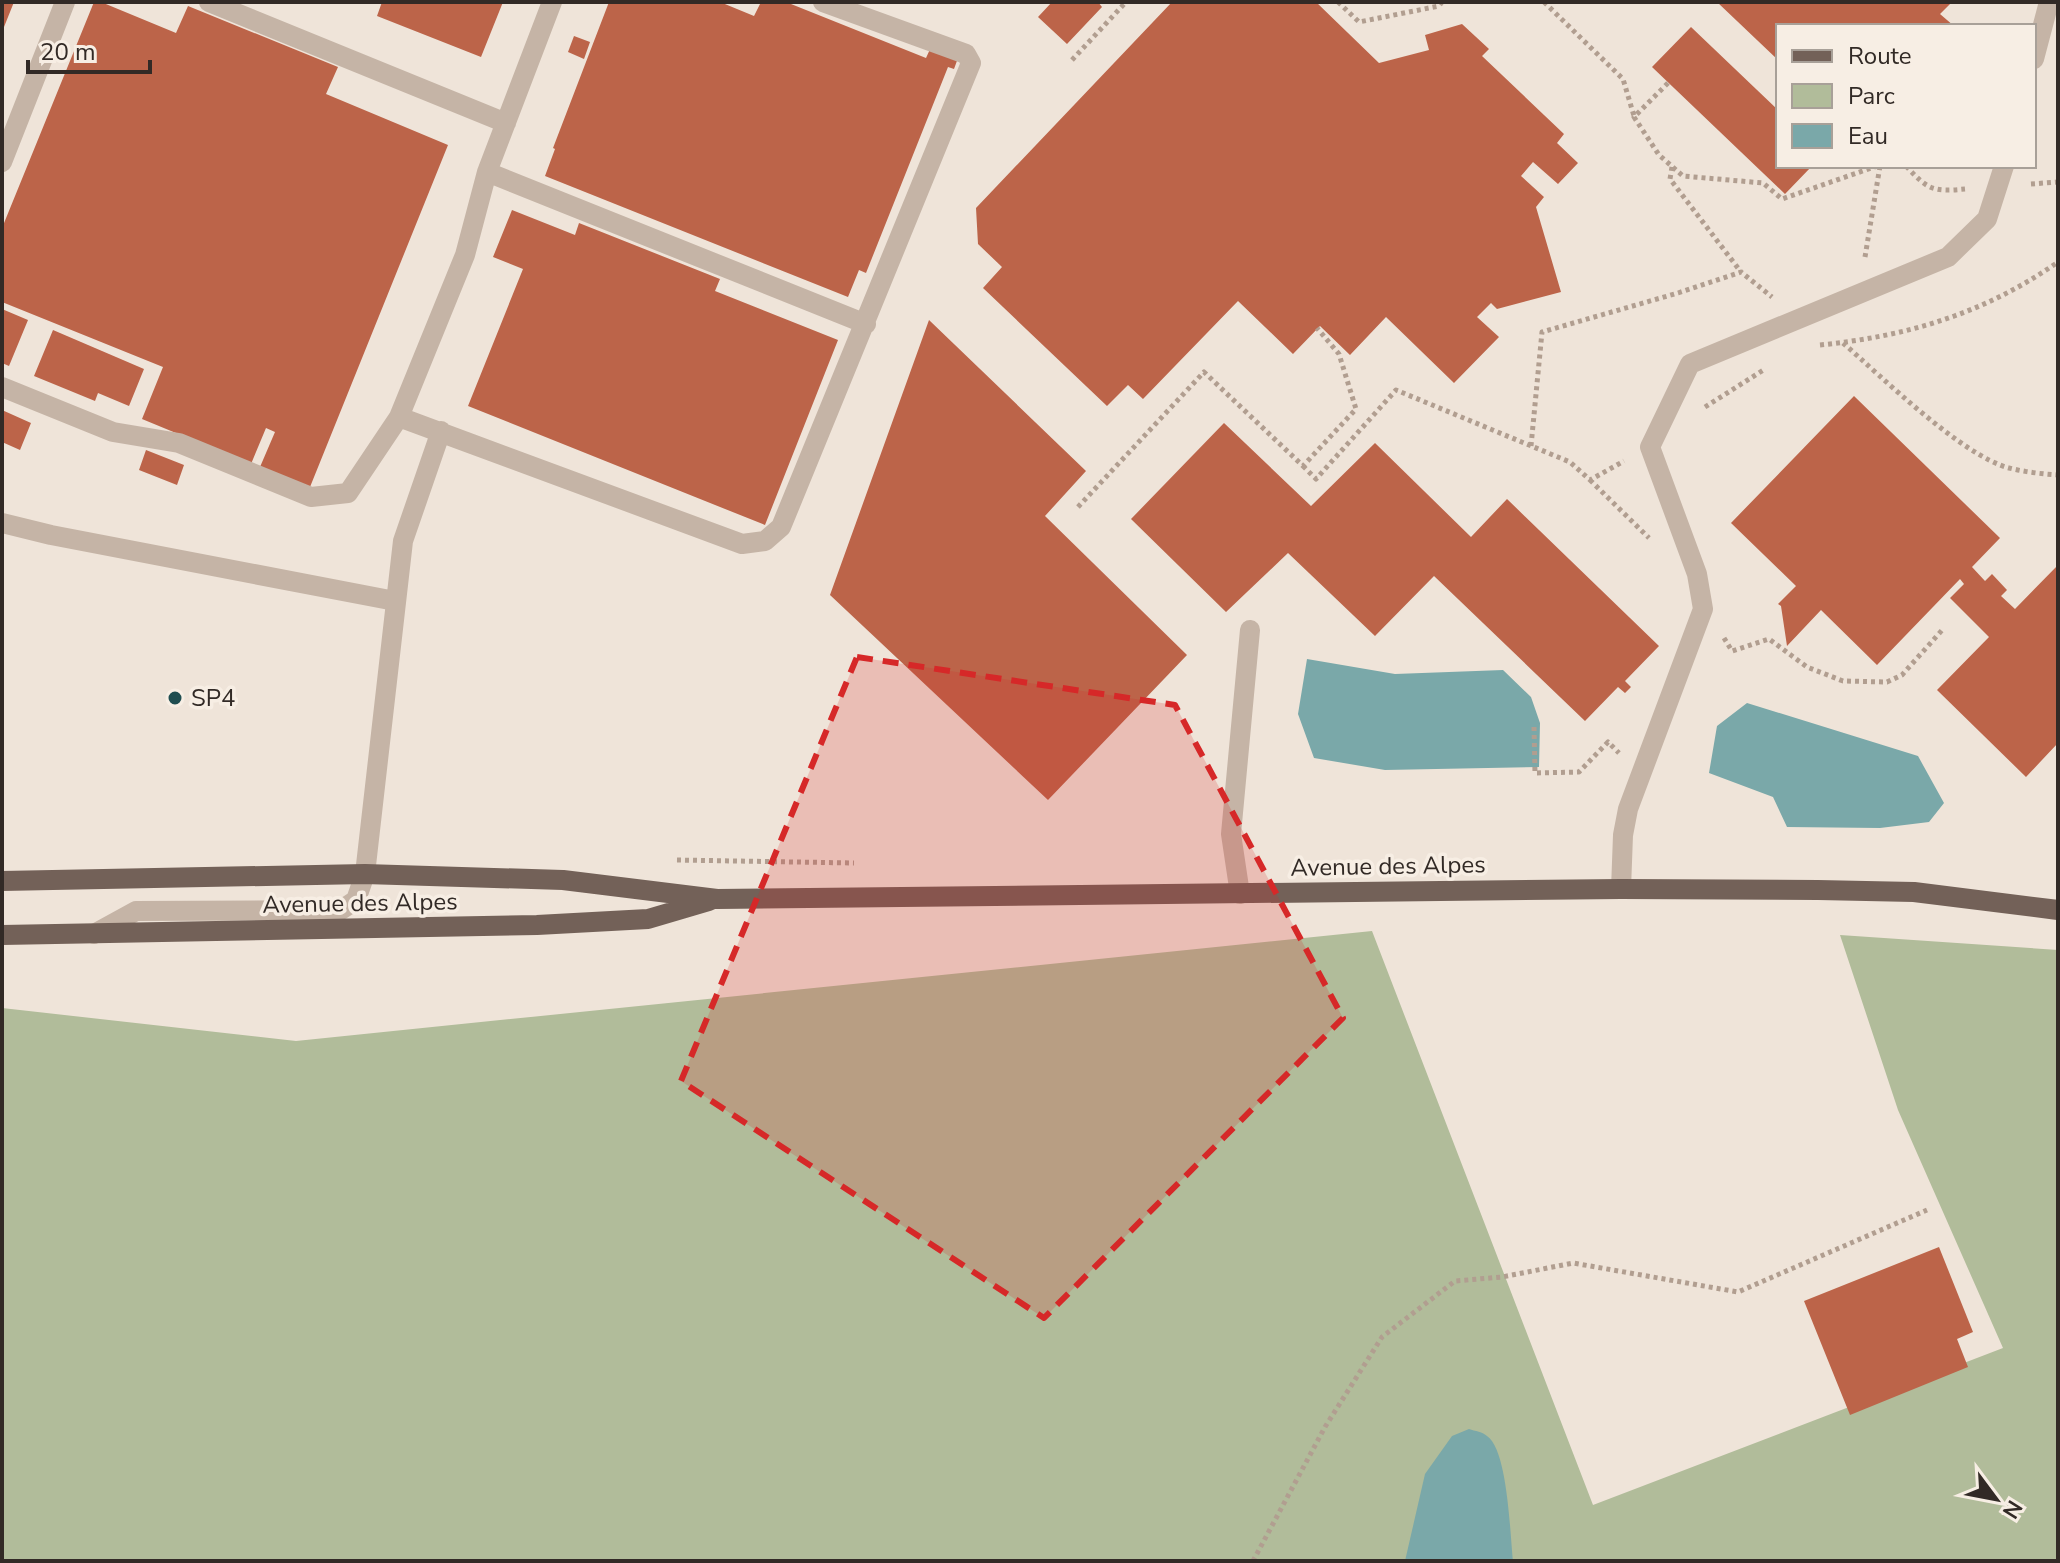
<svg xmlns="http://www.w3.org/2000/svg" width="2060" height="1563" font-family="'Nunito Sans',sans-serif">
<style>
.green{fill:#b1bc9a}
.water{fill:#7aa8a9}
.building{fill:#bc6449}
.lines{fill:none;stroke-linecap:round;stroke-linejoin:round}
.path{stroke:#b19e90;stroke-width:5;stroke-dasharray:4 4;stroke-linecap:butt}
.minor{stroke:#c5b4a6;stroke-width:20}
.major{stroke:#736158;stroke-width:20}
.marked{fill:#d62828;fill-opacity:0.2;stroke:#d62828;stroke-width:6;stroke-dasharray:16 10;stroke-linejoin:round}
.poi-dot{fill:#1f4d50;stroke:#f7eee4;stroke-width:3}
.labels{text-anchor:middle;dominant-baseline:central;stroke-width:7;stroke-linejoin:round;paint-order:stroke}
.poi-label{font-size:24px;fill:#322a26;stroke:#f7eee4;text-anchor:start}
.street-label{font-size:24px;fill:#322a26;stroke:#f7eee4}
</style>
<rect width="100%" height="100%" fill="#efe4d9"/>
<path class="green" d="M1372 931 1593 1505 2003 1348 1898 1110 1840 935 2058 950V1561H2V1008L296 1041Z"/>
<path class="water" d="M1307 659 1395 674 1503 670 1531 697 1540 723 1539 767 1385 770 1314 758 1298 714Z
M1747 703 1918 756 1944 803 1929 822 1880 828 1787 827 1773 797 1709 773 1717 726Z
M1469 1429C1475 1431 1483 1432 1487 1436 1508 1450 1510 1535 1513 1561H1405L1425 1474 1452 1436Z"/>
<path class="building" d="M2 2H14L2 32Z
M94 2H101L176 33 188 6 338 67 326 94 448 145 310 487 260 467 275 432 266 428 251 464 142 419 163 367 2 302V228Z
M382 2H503L481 57 377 16Z
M609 2H720L754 16 761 2H786L926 58 931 47 958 58 954 69 948 67 866 273 859 270 848 297 545 176 555 149 553 148Z
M1052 2H1098L1102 7 1067 44 1038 17Z
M1172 2H1316L1379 63 1429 50 1425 35 1462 24 1489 49 1482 56 1564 134 1557 143 1578 163 1558 184 1533 162 1521 176 1544 197 1536 207 1561 292 1497 309 1491 303 1477 317 1499 337 1454 383 1386 317 1350 355 1320 326 1293 354 1238 301 1143 399 1128 385 1107 406 983 288 1002 267 978 244 976 208Z
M1717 2H1952L1940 14 1954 26H1778V60Z
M1691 27 1778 110V166H1812L1785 194 1652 67Z
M574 36 590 42 584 59 568 52Z
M512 210 575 235 579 223 720 279 715 291 838 340 765 525 468 406 523 269 493 257Z
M2 309 28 320 9 366 2 363Z
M929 320 1086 471 1045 516 1187 655 1048 800 830 595Z
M53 330 144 369 129 406 98 393 95 401 34 376Z
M1854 396 2000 538 1972 567 1985 581 1992 574 2007 590 2001 596 2015 609 2058 565V743L2026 777 1937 690 1989 637 1950 598 1964 584 1960 579 1877 665 1821 610 1787 646 1781 606 1778 604 1796 586 1731 523Z
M2 410 31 423 20 450 2 442Z
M1224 423 1311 506 1375 443 1471 537 1507 499 1659 646 1625 681 1631 687 1625 693 1618 687 1585 721 1434 576 1375 636 1288 553 1226 612 1131 519Z
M146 450 184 465 177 485 139 470Z
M1939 1247 1973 1332 1957 1339 1968 1367 1850 1415 1804 1301Z"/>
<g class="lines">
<path class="path" d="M1338 2 1359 22 1439 6 1442 2
M1544 2 1623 79 1634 116
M1072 60 1126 2
M1668 83 1634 117 1659 155 1683 176 1763 183 1782 199 1877 166
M1906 166C1928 190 1933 192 1965 189
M1672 167 1670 179 1741 272
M2031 184 2058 182
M1865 257 1880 166
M1843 343C1882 377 1961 455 2009 468 2025 472 2042 474 2058 475
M1820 345C1909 336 1985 313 2058 262
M1705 407 1765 369
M1531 446 1542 332 1678 293 1741 272 1772 297
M1303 466 1316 479 1396 390 1570 462 1590 480 1624 461
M1590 480 1649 538
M1078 507 1204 372 1303 466 1356 409 1339 354 1317 328
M1724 638 1732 651 1769 639 1807 667 1843 681 1887 682 1902 675 1944 628
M1534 727 1535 773 1579 772 1608 742 1619 753
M677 860 854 863
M1253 1561 1325 1427 1382 1337 1455 1281 1502 1277 1573 1263 1738 1292 1927 1210"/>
<path class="minor" d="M209 2 506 123
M552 2 487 172 465 255 399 417 742 544 765 541 781 527 971 63 966 54 823 2
M2034 59 2049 2
M2 162 65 2
M487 172 866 324
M2 387 113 432 179 443 311 497 348 493 399 417
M2 523 51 535 395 601
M1621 889 1623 835 1628 809 1703 609 1697 574 1650 447 1690 364 1948 257 1987 219 2004 166
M1240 894 1231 834 1250 630
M94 934 136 911 341 910 356 900 365 874 403 541 441 431"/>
<path class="major" d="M2 881 365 874 563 880 717 899 1621 889 1818 890 1914 892 2058 910
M2 935 537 925 648 919 709 901"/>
</g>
<path class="marked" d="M857 657 1175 705 1343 1018 1044 1318 681 1081Z"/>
<circle class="poi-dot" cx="175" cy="698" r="8"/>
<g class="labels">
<g class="poi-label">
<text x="191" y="698">SP4</text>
</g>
<g class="street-label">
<text transform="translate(1388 866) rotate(-1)">Avenue des Alpes</text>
<text transform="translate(360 903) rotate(-1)">Avenue des Alpes</text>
</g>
</g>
<rect width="2060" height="1563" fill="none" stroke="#322a26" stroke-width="8"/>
<rect x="1776" y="24" width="260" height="144" fill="#f7eee4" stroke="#a8a098" stroke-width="2"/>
<rect x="1792" y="50" width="40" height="12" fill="#736158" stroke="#a8a098" stroke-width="2"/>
<text x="1848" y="64" font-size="24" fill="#322a26">Route</text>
<rect x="1792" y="84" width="40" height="24" fill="#b1bc9a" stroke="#a8a098" stroke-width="2"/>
<text x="1848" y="104" font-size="24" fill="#322a26">Parc</text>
<rect x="1792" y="124" width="40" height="24" fill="#7aa8a9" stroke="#a8a098" stroke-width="2"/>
<text x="1848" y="144" font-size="24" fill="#322a26">Eau</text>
<g transform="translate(1996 1499) rotate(122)" stroke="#f7eee4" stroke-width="6" paint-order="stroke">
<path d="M0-6L14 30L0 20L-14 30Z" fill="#322a26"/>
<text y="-12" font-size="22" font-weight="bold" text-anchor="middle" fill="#322a26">N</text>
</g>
<path d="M28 60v12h122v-12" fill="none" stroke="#322a26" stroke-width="4"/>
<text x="40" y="60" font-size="24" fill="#322a26" stroke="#f7eee4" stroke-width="6" paint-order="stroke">20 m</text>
</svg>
